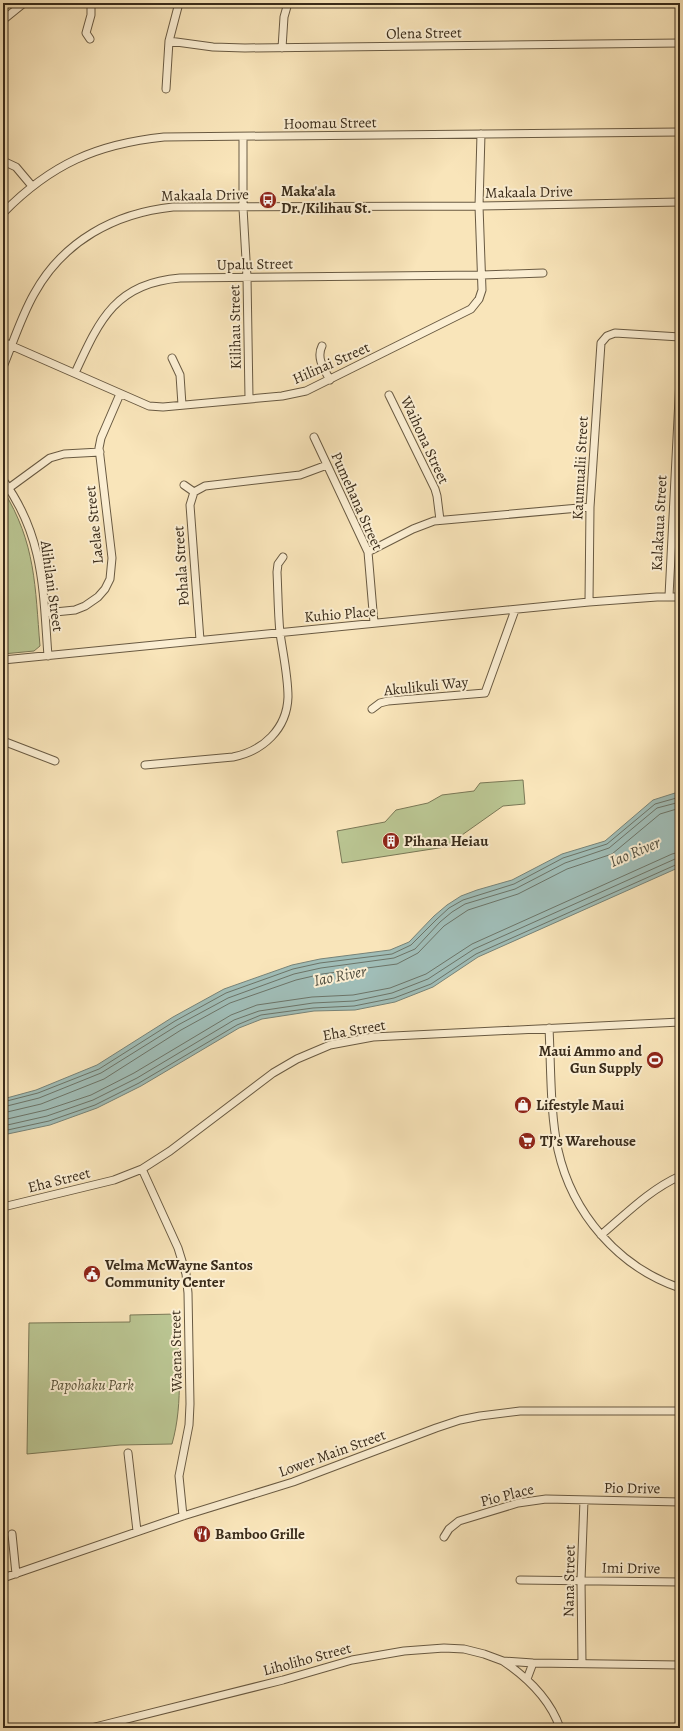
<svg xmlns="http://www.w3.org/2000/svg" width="683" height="1731" font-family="Alegreya,serif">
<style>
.green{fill:#bac592;stroke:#7a7856}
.water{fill:#a0bdb7;stroke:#778378}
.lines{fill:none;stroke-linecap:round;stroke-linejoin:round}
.shore{stroke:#6c7468;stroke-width:1}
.minor-casing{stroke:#695a42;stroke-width:9}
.minor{stroke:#fbeed2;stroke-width:7}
.labels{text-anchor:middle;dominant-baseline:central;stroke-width:4;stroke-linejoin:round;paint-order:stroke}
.street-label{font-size:15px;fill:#392b1a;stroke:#fbeed2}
.poi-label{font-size:15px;font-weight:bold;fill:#392b1a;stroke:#fbeed2;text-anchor:start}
.park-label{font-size:15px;font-style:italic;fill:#595238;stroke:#fbeed2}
.water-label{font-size:16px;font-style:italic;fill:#535041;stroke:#fbeed2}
</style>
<rect width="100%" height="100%" fill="#f9e5ba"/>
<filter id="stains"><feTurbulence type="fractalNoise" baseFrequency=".005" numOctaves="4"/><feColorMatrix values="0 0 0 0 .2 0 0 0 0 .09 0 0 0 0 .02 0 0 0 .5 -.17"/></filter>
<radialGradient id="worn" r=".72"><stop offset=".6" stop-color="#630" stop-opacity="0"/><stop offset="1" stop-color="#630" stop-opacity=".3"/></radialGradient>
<path class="green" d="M3 490C36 543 35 587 40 646L34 651 3 654Z
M523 780 525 804 503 806 445 847 342 863 337 831 385 822 396 810 428 803 442 795 474 791 480 783Z
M177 1314C178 1356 184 1402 172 1444L120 1445 27 1454 29 1323 130 1322V1315Z"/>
<path class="water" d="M675 793H680V867L478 957 433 987 395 1002 355 1010 314 1011 262 1019 239 1028 141 1086 97 1108 50 1125 3 1135V1099L36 1090 97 1065 173 1017 224 989 292 965 320 959 390 950 409 942 434 916 447 905 461 896 477 890 512 880 562 854 605 841 653 800Z"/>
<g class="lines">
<path class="shore" d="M3 1102 38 1093 99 1069 175 1021 226 993 293 969 320 963 392 954 411 945 437 919 449 908 463 900 514 884 563 858 607 844 655 804 680 797
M3 1107 39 1098 101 1073 178 1025 228 998 294 974 321 968 394 958 415 949 440 922 452 912 465 904 515 889 565 863 609 848 657 808 680 802
M3 1113 41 1104 104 1079 181 1030 230 1003 296 980 322 974 397 964 418 953 444 926 468 910 518 894 567 869 612 854 660 814 680 808
M3 1120 46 1110 91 1095 134 1073 231 1015 257 1005 312 997 353 995 390 988 426 974 472 944 672 854 680 852
M3 1126 47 1116 93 1100 137 1078 234 1020 259 1011 313 1003 354 1001 392 993 428 979 474 949 675 859 680 858
M3 1131 49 1121 95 1105 139 1083 237 1025 261 1015 313 1008 354 1006 394 998 431 984 476 954 680 863"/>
<defs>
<path id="minor" d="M3 20 24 3
M90 39 86 33 91 15V3
M169 41 213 47 245 48 680 43
M282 48 284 17 288 3
M166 89 169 41 179 3
M243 137V208L247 277 249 398
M3 161 16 167 32 186
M3 213C51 164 97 144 164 137L680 132
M3 342 149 406 163 407 282 396 306 391 471 309 479 299 482 290 479 206 481 134
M322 346C316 358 324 369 330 380
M172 358 180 375 182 405
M3 367C13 343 21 317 34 294 63 241 115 213 173 207L479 206 680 202
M75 373C99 321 115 283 180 278L482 275 543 273
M389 395 435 489 437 496 440 520
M314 437 368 552 374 623
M3 480C44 536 43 589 48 656
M184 485 194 492
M9 488 50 458 64 454 100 452
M368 552 413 529 434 521 590 507
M669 596 680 379
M589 602 590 507 601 343 607 336 615 333 680 337
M45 613 75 610 85 606 98 597 105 589 110 579 112 558 99 448 101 438 120 394
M200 640 190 505 194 492 205 486 300 475 327 465
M3 660 589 602 657 597H680
M372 709 380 703 388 701 485 693 515 610
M3 741 55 761
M145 765 233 757C263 751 287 729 288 697 288 676 283 654 280 633 278 613 278 592 277 572L278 564 283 557
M549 1028C551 1066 550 1113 558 1150 572 1213 618 1267 680 1288
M142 1169 178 1248 186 1274 188 1293 190 1404 189 1425 179 1476 183 1516
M3 1207 114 1180 142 1169 170 1151 273 1073 297 1059 330 1045 373 1037 680 1022
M601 1235C626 1214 649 1190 680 1176
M128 1453 137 1531
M12 1534 16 1574
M444 1537 449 1529 459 1521 518 1503 546 1499 680 1502
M3 1578 183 1516 293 1482 436 1428 460 1420 480 1416 520 1411H680
M520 1580 680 1582
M503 1661C528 1678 550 1699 560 1728
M582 1663 581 1580 584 1500
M527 1679 533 1663
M91 1728 283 1680 352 1660 404 1651 444 1648 464 1649 484 1654 503 1661 533 1663 680 1665"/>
</defs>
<use href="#minor" class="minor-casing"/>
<use href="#minor" class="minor"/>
</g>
<defs>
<symbol id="bus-disc" viewBox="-11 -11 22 22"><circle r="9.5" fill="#8f2418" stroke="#fbeed2"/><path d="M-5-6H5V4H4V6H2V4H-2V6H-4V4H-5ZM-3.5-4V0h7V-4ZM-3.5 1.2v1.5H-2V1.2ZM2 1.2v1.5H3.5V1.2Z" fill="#fff"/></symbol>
<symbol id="building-disc" viewBox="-11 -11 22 22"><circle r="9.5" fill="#8f2418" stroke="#fbeed2"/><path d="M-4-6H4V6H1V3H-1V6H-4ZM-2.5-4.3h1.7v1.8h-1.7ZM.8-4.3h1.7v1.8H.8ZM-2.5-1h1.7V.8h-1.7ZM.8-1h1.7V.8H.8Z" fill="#fff"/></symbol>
<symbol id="stadium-disc" viewBox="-11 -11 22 22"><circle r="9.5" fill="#8f2418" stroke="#fbeed2"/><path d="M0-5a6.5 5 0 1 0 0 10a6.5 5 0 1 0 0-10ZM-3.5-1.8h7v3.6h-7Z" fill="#fff"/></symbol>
<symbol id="shop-disc" viewBox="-11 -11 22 22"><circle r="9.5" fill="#8f2418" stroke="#fbeed2"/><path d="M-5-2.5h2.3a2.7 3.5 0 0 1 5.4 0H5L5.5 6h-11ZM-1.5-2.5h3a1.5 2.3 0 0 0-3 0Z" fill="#fff"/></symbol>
<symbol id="supermarket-disc" viewBox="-11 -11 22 22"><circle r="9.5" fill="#8f2418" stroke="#fbeed2"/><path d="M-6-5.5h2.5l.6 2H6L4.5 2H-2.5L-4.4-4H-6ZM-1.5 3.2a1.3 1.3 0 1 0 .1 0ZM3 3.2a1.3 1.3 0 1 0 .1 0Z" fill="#fff"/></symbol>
<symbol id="civic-disc" viewBox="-11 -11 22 22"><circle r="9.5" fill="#8f2418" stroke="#fbeed2"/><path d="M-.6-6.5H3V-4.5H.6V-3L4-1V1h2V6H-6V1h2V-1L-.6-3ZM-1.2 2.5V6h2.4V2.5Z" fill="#fff"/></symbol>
<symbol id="restaurant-disc" viewBox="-11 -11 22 22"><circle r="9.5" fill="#8f2418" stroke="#fbeed2"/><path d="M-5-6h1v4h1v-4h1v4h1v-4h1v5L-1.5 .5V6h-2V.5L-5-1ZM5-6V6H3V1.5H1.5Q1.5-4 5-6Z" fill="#fff"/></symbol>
</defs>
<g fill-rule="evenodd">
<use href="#bus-disc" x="258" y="190" width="20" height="20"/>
<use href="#building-disc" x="381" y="831" width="20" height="20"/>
<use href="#stadium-disc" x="645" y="1050" width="20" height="20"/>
<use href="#shop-disc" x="513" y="1095" width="20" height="20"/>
<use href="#supermarket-disc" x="517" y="1131" width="20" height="20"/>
<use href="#civic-disc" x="82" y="1264" width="20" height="20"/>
<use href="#restaurant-disc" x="192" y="1524" width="20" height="20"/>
</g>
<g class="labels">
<g class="street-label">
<text transform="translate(424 33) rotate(-1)">Olena Street</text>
<text transform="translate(330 123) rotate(-1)">Hoomau Street</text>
<text transform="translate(529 192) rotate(-1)">Makaala Drive</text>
<text transform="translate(205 195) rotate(-1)">Makaala Drive</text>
<text transform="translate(255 264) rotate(-1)">Upalu Street</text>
<text transform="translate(235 327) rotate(-91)">Kilihau Street</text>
<text transform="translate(331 363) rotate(-24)">Hilinai Street</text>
<text transform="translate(425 440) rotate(65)">Waihona Street</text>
<text transform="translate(580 468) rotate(-87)">Kaumualii Street</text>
<text transform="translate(357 501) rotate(66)">Pumehana Street</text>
<text transform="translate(659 523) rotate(-87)">Kalakaua Street</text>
<text transform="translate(94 525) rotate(-96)">Laelae Street</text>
<text transform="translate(181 566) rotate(-94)">Pohala Street</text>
<text transform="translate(52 586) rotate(82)">Alihilani Street</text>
<text transform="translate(340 614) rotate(-5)">Kuhio Place</text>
<text transform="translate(426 686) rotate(-6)">Akulikuli Way</text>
<text transform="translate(354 1030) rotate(-10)">Eha Street</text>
<text transform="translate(59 1180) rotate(-14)">Eha Street</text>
<text transform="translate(176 1351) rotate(-91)">Waena Street</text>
<text transform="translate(332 1453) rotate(-20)">Lower Main Street</text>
<text transform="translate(632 1488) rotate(1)">Pio Drive</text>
<text transform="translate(507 1495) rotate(-14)">Pio Place</text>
<text transform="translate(631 1568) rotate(1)">Imi Drive</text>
<text transform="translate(569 1581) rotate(-89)">Nana Street</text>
<text transform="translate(307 1659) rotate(-15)">Liholiho Street</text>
</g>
<g class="poi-label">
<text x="281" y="191">Maka'ala<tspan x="281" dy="17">Dr./Kilihau St.</tspan></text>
<text x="404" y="841">Pihana Heiau</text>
<text x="642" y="1051" text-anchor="end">Maui Ammo and<tspan x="642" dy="17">Gun Supply</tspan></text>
<text x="536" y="1105">Lifestyle Maui</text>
<text x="540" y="1141">TJ’s Warehouse</text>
<text x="105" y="1265">Velma McWayne Santos<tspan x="105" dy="17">Community Center</tspan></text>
<text x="215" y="1534">Bamboo Grille</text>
</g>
<g class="park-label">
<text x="92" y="1385">Papohaku Park</text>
</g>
<g class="water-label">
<text transform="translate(635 852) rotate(-23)">Iao River</text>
<text transform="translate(340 976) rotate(-11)">Iao River</text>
</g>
</g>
<rect width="683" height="1731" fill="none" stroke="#f9e5ba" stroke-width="16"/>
<rect x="4" y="4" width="675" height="1723" fill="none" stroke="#392b1a" stroke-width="2"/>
<rect x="8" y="8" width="667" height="1715" fill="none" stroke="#392b1a"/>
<rect width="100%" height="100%" filter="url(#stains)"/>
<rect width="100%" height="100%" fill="url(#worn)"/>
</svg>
